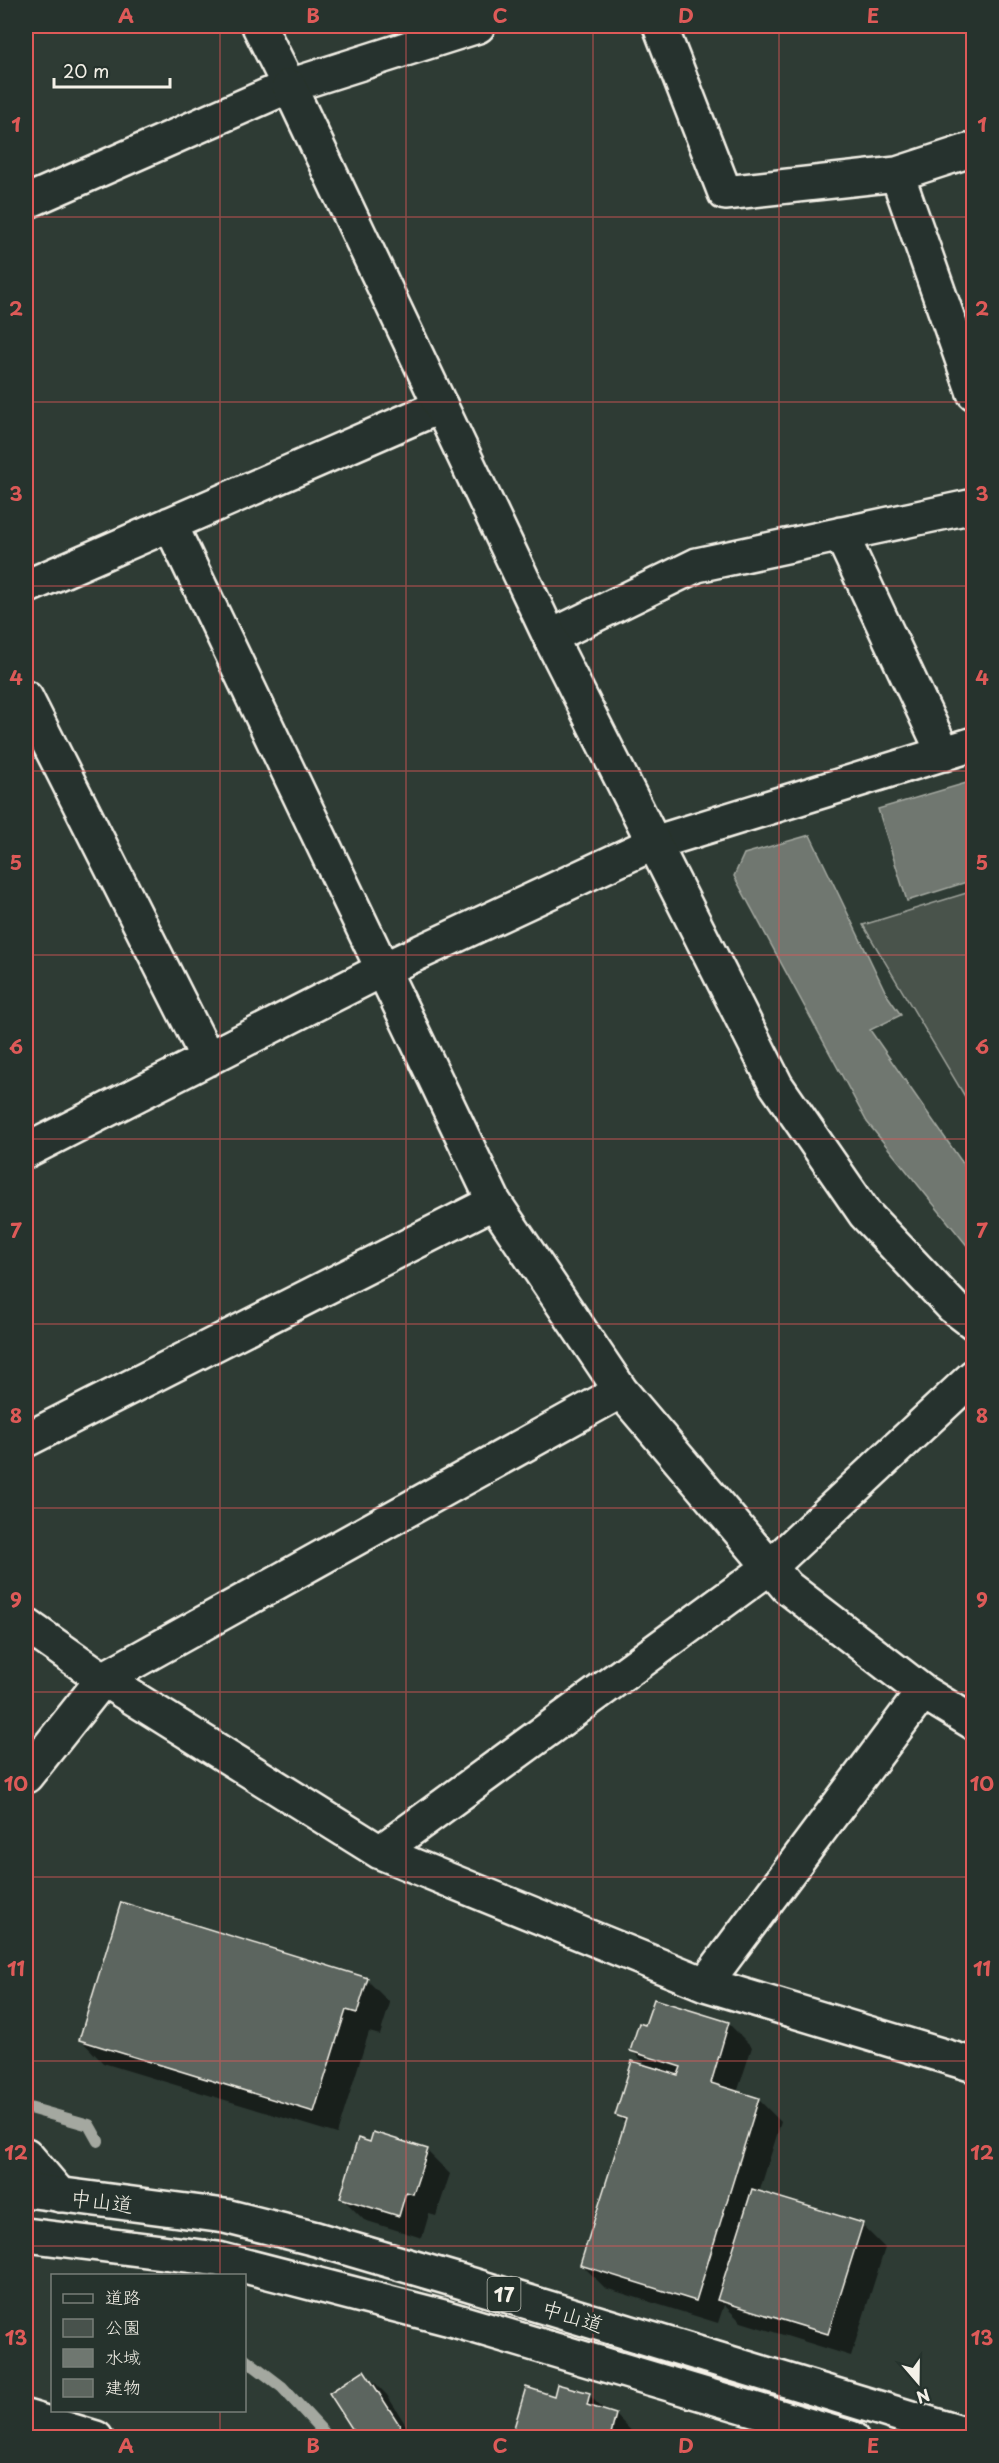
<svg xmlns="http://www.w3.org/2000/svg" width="999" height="2463" font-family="'Playpen Sans','Klee One',sans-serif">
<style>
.green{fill:#48524c;stroke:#9ea29a;stroke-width:1.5}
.water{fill:#6f7770;stroke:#a4a8a0;stroke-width:1.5}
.shadow{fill:#0007}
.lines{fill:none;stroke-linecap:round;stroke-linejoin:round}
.stream{stroke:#a4a8a0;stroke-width:12}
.building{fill:#5c655e;stroke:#f4f1e8;stroke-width:1.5}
.minor-casing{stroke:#f4f1e8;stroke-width:38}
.tertiary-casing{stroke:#f4f1e8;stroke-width:38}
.trunk-casing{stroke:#f4f1e8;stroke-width:38}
.minor{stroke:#26332d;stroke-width:33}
.tertiary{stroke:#26332d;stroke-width:33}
.trunk{stroke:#26332d;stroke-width:33}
.grid{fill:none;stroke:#de5a58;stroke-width:1.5;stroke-opacity:0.55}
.labels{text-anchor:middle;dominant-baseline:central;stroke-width:4.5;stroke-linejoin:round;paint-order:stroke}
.shield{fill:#26332d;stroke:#b6b8b0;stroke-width:1.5}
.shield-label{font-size:20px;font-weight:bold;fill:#f4f1e8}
.street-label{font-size:21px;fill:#f4f1e8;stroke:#26332d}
.neatline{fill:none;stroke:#de5a58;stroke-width:2}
.grid-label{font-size:20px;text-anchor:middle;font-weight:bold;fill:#de5a58}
</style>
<rect width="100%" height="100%" fill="#2e3b34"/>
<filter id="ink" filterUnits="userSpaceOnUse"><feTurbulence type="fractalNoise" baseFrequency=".0167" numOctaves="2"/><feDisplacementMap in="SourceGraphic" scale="12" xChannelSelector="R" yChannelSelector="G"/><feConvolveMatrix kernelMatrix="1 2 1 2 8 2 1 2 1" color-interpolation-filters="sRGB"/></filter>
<g filter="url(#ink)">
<path class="green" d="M973 891H974L973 1110 863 925Z"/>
<path class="water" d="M973 781V880L907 901 878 809Z
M810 835 887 995 901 1015 870 1030 966 1168 973 1175V1253L867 1122 734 876 744 854Z"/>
<path class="shadow" d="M367 1980 390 2003 380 2035 369 2032 337 2134 103 2063 81 2040Z
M655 2001 729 2024 752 2047 737 2093 758 2099 781 2122 759 2193 862 2225 885 2248 851 2356 741 2322 724 2305 718 2323 605 2288 582 2265 626 2124 617 2115 649 2067 632 2051 646 2027Z
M371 2143 427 2151 450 2174 436 2216 429 2214 422 2238 364 2220 341 2197Z
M364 2372 387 2395 414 2438H360Z
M589 2395 607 2413 616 2415 638 2438H512L555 2397Z"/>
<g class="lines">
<path class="stream" d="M26 2107 89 2125 98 2141
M244 2358 282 2387 329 2438"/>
</g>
<path class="building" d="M121 1902 368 1978 357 2013 346 2010 314 2112 79 2040Z
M654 1999 729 2022 711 2083 759 2098 696 2301 580 2265 626 2119 615 2115 632 2061 678 2075 681 2067 630 2051 639 2023 645 2025Z
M373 2132 428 2149 413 2194 406 2192 399 2216 340 2198 358 2138 370 2142Z
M752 2189 863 2223 828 2334 717 2300Z
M364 2370 408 2438H358L329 2393Z
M557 2384 590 2393 587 2405 616 2414 610 2438H511L526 2387 554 2396Z"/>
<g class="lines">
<defs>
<path id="minor" d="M259 26 289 86
M660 26 725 193 897 174 974 149
M897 174 974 393
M26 202 289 86 478 26
M170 524 494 1202 621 1391 787 1587 923 1692 974 1723
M841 534 944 754
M26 587 441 406
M550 637 697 565 974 506
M26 698 208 1059
M26 1151 382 970 654 843 974 744
M26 1440 494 1202
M26 1625 103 1679 380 1852 705 1984 974 2065
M26 1776 103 1679 621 1391
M380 1852 770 1567 974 1376
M705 1984 923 1692
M26 2155 60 2195"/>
<path id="tertiary" d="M289 86 550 637 776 1085 865 1214 953 1307 974 1323
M26 2417 96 2438"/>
<path id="trunk" d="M26 2190 225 2216 316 2239 456 2280 974 2437
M26 2235 218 2259 447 2318 851 2438"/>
</defs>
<use href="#minor" class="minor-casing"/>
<use href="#tertiary" class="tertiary-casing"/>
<use href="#trunk" class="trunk-casing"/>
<use href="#minor" class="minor"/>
<use href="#tertiary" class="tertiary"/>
<use href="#trunk" class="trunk"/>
</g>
</g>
<path class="grid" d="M220 26V2276M406 26V2438M593 26V2438M779 26V2438M26 217H974M26 402H974M26 586H974M26 771H974M26 955H974M26 1139H974M26 1324H974M26 1508H974M26 1692H974M26 1877H974M26 2061H974M26 2246H974M220 2410V2438"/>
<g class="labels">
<rect class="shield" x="487.5" y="2277" width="33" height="34" rx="4.5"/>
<g class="shield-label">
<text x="504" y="2294">17</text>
</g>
<g class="street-label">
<text transform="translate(102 2200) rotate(7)">中山道</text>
<text transform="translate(573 2315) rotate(17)">中山道</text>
</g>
</g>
<rect width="999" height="2463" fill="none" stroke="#26332d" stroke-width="66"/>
<rect x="51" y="2274" width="195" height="138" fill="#26332d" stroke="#787f78" stroke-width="1.5"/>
<rect x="63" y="2294" width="30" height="9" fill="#26332d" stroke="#787f78" stroke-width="1.5"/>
<text x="105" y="2304" font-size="18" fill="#f4f1e8">道路</text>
<rect x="63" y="2319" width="30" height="18" fill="#48524c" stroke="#787f78" stroke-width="1.5"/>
<text x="105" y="2334" font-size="18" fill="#f4f1e8">公園</text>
<rect x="63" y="2349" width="30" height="18" fill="#6f7770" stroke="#787f78" stroke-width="1.5"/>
<text x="105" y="2364" font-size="18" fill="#f4f1e8">水域</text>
<rect x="63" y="2379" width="30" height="18" fill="#5c655e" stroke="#787f78" stroke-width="1.5"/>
<text x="105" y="2394" font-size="18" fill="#f4f1e8">建物</text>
<g transform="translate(918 2382) rotate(160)" stroke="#26332d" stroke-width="4.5" paint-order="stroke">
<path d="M0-4.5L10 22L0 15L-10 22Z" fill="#f4f1e8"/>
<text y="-9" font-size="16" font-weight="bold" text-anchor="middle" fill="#f4f1e8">N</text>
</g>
<path d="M54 78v9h116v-9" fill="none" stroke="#f4f1e8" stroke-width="3"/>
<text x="63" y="78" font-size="18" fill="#f4f1e8" stroke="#26332d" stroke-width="4.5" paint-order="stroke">20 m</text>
<rect x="33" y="33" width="933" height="2397" class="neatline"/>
<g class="grid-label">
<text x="126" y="23">A</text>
<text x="313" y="23">B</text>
<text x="500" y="23">C</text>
<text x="686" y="23">D</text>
<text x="873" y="23">E</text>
<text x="16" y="132">1</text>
<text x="982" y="132">1</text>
<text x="16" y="316">2</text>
<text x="982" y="316">2</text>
<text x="16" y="501">3</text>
<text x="982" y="501">3</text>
<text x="16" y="685">4</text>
<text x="982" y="685">4</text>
<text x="16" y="870">5</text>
<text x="982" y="870">5</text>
<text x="16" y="1054">6</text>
<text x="982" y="1054">6</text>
<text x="16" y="1238">7</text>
<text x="982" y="1238">7</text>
<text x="16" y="1423">8</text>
<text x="982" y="1423">8</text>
<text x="16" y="1607">9</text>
<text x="982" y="1607">9</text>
<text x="16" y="1791">10</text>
<text x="982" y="1791">10</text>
<text x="16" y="1976">11</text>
<text x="982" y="1976">11</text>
<text x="16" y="2160">12</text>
<text x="982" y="2160">12</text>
<text x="16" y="2345">13</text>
<text x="982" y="2345">13</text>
<text x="126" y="2453">A</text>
<text x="313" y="2453">B</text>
<text x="500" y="2453">C</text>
<text x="686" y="2453">D</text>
<text x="873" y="2453">E</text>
</g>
</svg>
